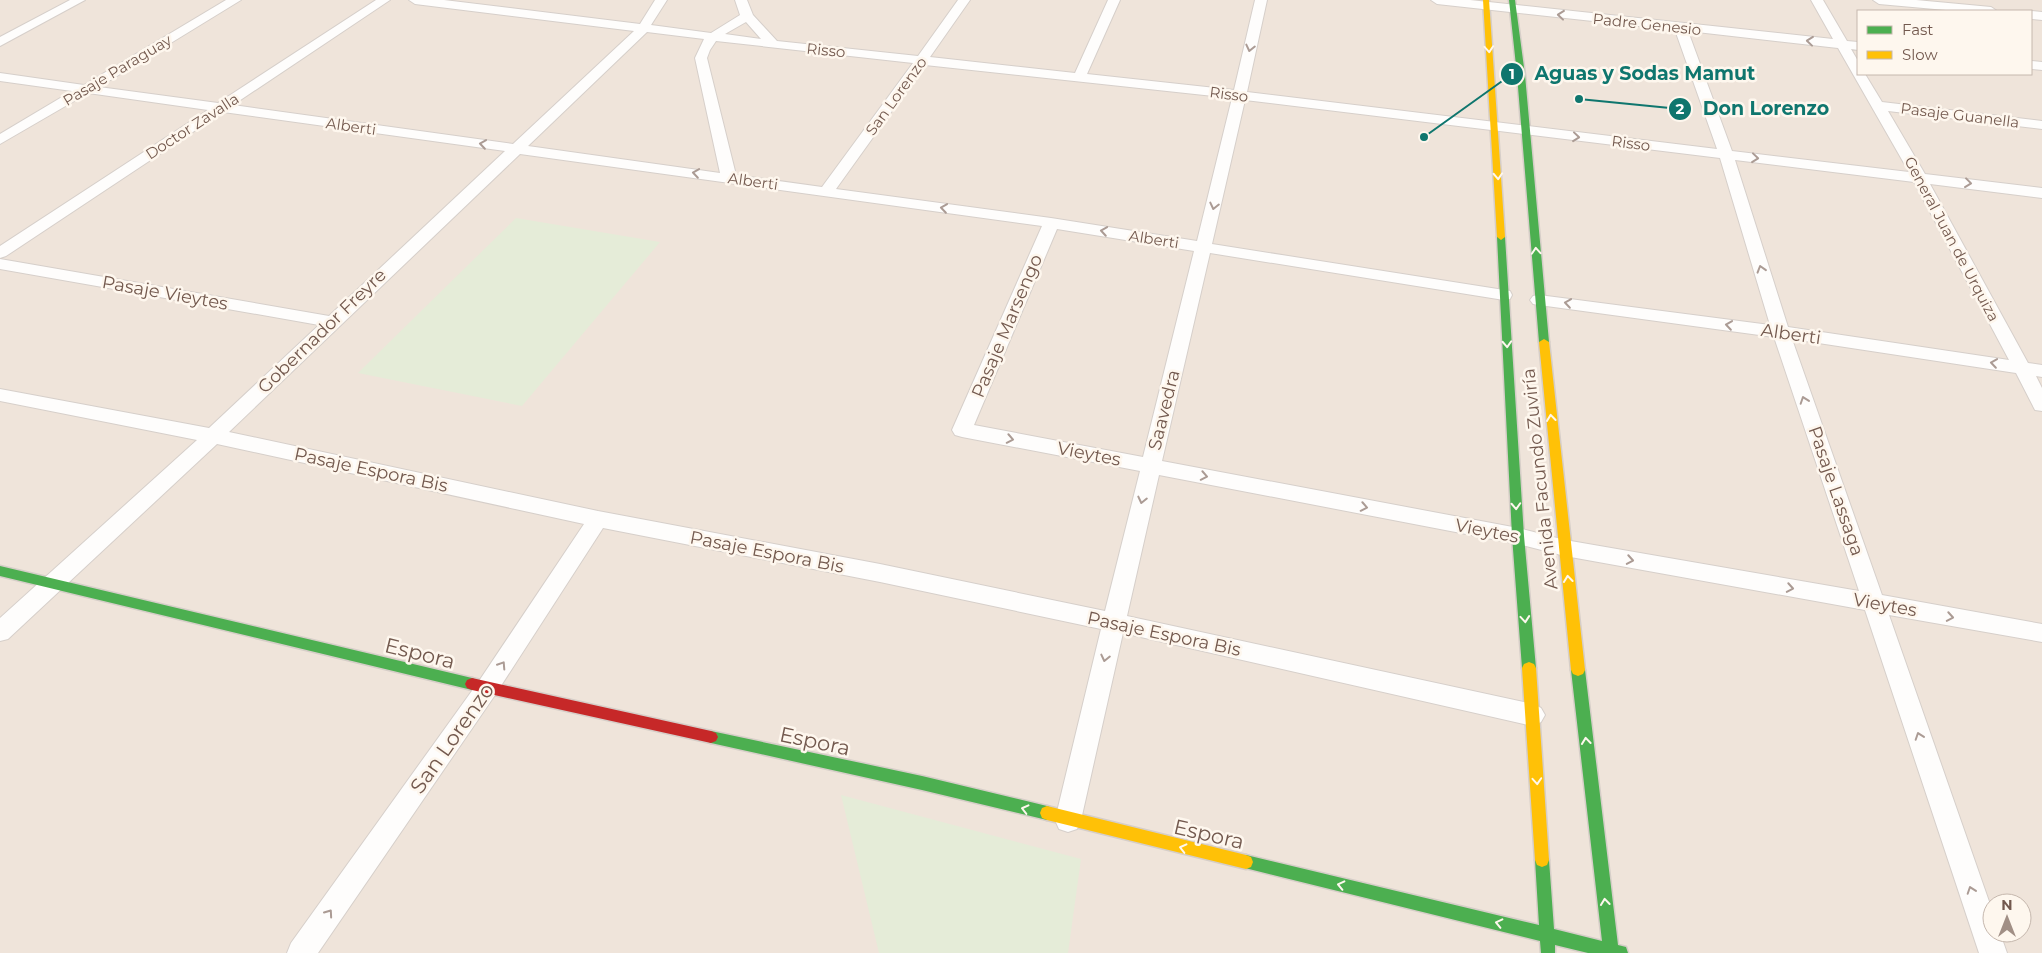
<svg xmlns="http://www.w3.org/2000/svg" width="2042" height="953" font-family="Montserrat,sans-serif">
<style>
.residential{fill:#efe4da;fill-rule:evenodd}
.green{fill:#e5ecd8}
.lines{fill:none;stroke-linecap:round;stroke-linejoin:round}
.street-casing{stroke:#d6cfca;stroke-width:2}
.fast-casing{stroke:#d6cec8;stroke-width:3}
.slow-casing{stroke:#d6cec8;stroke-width:3}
.jam-casing{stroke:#d6cec8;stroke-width:3}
.street{fill:#fefdfc;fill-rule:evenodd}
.fast{fill:#4caf50;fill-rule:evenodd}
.slow{fill:#ffc107;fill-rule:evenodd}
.jam{fill:#c62828;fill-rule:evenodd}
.oneway{stroke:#ab9b94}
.oneway2{stroke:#fef7ee}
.labels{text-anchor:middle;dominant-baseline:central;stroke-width:5;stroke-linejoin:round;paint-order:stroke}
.far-street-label{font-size:15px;fill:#73594e;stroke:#fef7ee}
.street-label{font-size:18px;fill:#73594e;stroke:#fef7ee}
.near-street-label{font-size:21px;fill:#73594e;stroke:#fef7ee}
.leader{fill:none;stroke:#0f766e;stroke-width:2}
.callout-dot{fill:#0f766e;stroke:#fef7ee;stroke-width:2}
.mark-label{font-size:15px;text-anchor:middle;font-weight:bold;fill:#fff}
.callout-label{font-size:19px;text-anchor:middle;font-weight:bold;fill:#0f766e;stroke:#fef7ee;stroke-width:5;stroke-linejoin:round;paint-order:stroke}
</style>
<rect width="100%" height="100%" fill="#f7f2ec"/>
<path class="residential" d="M0 0H2042V953H0ZM1858 11H2031V74H1858ZM1992 903H2022V933H1992Z"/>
<path class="green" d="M516 218 660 242 522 406 358 373Z
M841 795 1081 859 1068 953H879Z"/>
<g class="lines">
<defs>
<path id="street" d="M70 0H85L0 46V37Z
M226 0H241L99 87 218 103 376 0H390L233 105 513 144 634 31 415 4 409 0H444L640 24 655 0H667L651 25 711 33 740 15 735 0H747L753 15 777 41 918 56 958 0H970L930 57 1075 73 1108 0H1120L1087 74 1234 90 1255 0H1267L1247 92 1717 149 1675 30 1437 4 1431 0H1470L1833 39 1811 0H1823L1847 41 1858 42V50L1851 49 1858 61V74H1865L1882 102 2042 121V129L1888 111 1925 174 2042 188V198L1930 184 2028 363 2042 365V377L2036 376 2042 388V411L2035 410 2016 373 1792 339 1882 595 2042 624V642L1889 615 1992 910V933H2000L2007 953H1979L1865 610 1565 556 1518 544 1159 475 1127 616 1533 704 1541 708 1545 715 1541 722 1533 726 1123 633 1081 820 1077 829 1068 832 1059 829 1055 820 1101 629 880 582 603 528 495 695 318 953H287L291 943 479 681 584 524 217 444 8 639 0 641V618L197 440 0 401V389L209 428 319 325 0 269V259L329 316 505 151 223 112 6 256 0 258V246L208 110 88 93 0 144V134L72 91 0 81V73L84 85ZM746 22 761 39 725 34ZM1688 31 1838 48 1909 172 1732 151ZM647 32 704 39 695 58 720 173 528 146ZM716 41 913 63 822 187 736 175 707 58 710 50ZM925 65 1232 98 1197 241 1051 218 836 189ZM1245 100 1720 158 1770 325 1539 295 1533 296 1530 300 1533 304 1539 305 1774 337 1859 591 1565 540 1518 528 1162 461 1210 253 1504 300 1510 299 1512 295 1510 291 1504 290 1212 244ZM520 154 1042 226 952 430 955 435 962 437 1140 471 1105 611 880 564 598 511 229 432ZM1735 160 1914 182 2009 360 1788 327ZM1057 229 1194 251 1143 457 974 425Z
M1873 0H1916L1991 7 1997 11H1957L1879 4Z
M2031 11 2042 12V20L2031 19Z
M2031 61 2042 62V70L2031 69Z"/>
<path id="fast" d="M1509 0H1515L1525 75 1549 342 1544 345 1539 342 1517 75Z
M1501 234 1505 237 1524 536 1536 668 1534 672 1529 674 1524 672 1522 668 1512 536 1497 237Z
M0 566 472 678 477 680 479 684 477 688 472 690 0 576Z
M1578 664 1583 666 1585 670 1618 945 1626 947 1628 953H1588L1555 945V953H1541L1540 941 1241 867 1239 862 1241 857 1246 855 1539 925 1535 860 1537 855 1542 853 1547 855 1549 860 1554 929 1602 941 1571 670 1573 666Z
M711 731 922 776 1047 806 1052 808 1054 813 1052 818 1047 820 922 790 711 743 706 741 704 737 706 733Z"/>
<path id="slow" d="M1483 0H1489L1505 237 1501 240 1497 237Z
M1544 339 1549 342 1585 670 1583 674 1578 676 1573 674 1571 670 1539 342Z
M1529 662 1534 664 1536 668 1549 860 1547 865 1542 867 1537 865 1535 860 1522 668 1524 664Z
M1047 806 1246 855 1251 857 1253 862 1251 867 1246 869 1047 820 1042 818 1040 813 1042 808Z"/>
<path id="jam" d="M472 678 711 731 716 733 718 737 716 741 711 743 472 690 467 688 465 684 467 680Z"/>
</defs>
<use href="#street" class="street-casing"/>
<use href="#fast" class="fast-casing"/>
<use href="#slow" class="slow-casing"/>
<use href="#jam" class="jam-casing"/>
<use href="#street" class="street"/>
<use href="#fast" class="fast"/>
<use href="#slow" class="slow"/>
<use href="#jam" class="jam"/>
</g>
<defs><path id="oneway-chevron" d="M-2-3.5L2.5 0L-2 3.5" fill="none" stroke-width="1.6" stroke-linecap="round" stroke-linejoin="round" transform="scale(1.25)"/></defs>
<g class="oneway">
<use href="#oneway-chevron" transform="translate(1561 15) rotate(-174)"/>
<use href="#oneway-chevron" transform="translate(1810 41) rotate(-174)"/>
<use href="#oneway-chevron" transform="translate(1250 48) rotate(103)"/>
<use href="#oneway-chevron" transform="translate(1576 137) rotate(6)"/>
<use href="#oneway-chevron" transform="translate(483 144) rotate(-172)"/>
<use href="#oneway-chevron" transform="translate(1755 158) rotate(6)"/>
<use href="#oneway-chevron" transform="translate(696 173) rotate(-172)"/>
<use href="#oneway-chevron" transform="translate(1968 183) rotate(7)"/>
<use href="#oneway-chevron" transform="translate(1214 206) rotate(103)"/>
<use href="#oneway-chevron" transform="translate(944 208) rotate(-172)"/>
<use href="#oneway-chevron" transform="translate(1104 231) rotate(-171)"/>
<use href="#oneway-chevron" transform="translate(1761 269) rotate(-107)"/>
<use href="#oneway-chevron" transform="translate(1568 303) rotate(-172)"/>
<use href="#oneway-chevron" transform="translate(1729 325) rotate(-172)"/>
<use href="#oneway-chevron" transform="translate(1994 363) rotate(-172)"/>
<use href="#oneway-chevron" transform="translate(1804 400) rotate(-109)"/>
<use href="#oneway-chevron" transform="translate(1010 439) rotate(11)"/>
<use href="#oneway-chevron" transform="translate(1204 476) rotate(11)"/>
<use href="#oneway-chevron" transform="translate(1142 500) rotate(103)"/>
<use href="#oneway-chevron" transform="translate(1364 507) rotate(11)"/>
<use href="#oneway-chevron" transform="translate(1630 560) rotate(10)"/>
<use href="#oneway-chevron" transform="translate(1790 588) rotate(10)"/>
<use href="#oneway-chevron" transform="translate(1950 617) rotate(10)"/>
<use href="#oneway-chevron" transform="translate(1105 658) rotate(103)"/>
<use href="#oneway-chevron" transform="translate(502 665) rotate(-57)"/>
<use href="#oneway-chevron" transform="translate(1919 736) rotate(-109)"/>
<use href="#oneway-chevron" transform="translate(1971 890) rotate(-109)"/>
<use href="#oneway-chevron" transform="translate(329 913) rotate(-55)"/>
</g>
<g class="oneway2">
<use href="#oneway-chevron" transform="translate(1489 49) rotate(86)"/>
<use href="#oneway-chevron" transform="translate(1498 176) rotate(87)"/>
<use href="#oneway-chevron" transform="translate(1536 251) rotate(-94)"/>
<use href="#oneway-chevron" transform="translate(1507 344) rotate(87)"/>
<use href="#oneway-chevron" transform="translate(1551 418) rotate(-96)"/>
<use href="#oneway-chevron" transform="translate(1516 506) rotate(87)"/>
<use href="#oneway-chevron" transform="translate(1568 579) rotate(-96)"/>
<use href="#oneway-chevron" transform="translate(1525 619) rotate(85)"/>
<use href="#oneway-chevron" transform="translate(1586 741) rotate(-96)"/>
<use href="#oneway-chevron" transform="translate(1537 781) rotate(86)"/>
<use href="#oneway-chevron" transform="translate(1025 809) rotate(-166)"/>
<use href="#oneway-chevron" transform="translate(1183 848) rotate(-166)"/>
<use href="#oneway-chevron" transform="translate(1341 885) rotate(-167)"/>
<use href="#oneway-chevron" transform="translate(1605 902) rotate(-96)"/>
<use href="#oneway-chevron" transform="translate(1499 923) rotate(-167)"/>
</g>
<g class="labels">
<g class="far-street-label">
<text transform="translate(1647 24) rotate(6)">Padre Genesio</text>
<text transform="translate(826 50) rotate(6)">Risso</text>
<text transform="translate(117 70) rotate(-31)">Pasaje Paraguay</text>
<text transform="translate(1229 94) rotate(7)">Risso</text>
<text transform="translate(896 96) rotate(-54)">San Lorenzo</text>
<text transform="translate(1960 115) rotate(7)">Pasaje Guanella</text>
<text transform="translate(192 126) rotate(-33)">Doctor Zavalla</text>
<text transform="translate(351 126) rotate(8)">Alberti</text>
<text transform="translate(1631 143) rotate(7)">Risso</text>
<text transform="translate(753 181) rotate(8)">Alberti</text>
<text transform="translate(1154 239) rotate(9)">Alberti</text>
<text transform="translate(1952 239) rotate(62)">General Juan de Urquiza</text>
</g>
<g class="street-label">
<text transform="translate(165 293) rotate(10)">Pasaje Vieytes</text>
<text transform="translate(1007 326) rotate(-67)">Pasaje Marsengo</text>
<text transform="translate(322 331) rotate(-44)">Gobernador Freyre</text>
<text transform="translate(1791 334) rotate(8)">Alberti</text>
<text transform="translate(1164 410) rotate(-76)">Saavedra</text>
<text transform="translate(1089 454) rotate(11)">Vieytes</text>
<text transform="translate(371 470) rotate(12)">Pasaje Espora Bis</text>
<text transform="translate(1540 479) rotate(-96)">Avenida Facundo Zuviría</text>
<text transform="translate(1836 491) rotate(71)">Pasaje Lassaga</text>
<text transform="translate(1487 531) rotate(11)">Vieytes</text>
<text transform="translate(767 552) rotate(11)">Pasaje Espora Bis</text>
<text transform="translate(1885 605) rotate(10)">Vieytes</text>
<text transform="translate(1164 634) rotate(12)">Pasaje Espora Bis</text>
</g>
<g class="near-street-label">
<text transform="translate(420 653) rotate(14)">Espora</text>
<text transform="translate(452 738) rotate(-55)">San Lorenzo</text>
<text transform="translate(815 741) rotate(12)">Espora</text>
<text transform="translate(1209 834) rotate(13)">Espora</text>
</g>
</g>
<path class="leader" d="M1424 137L1512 74M1579 99L1680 109"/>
<g class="callout-dot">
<circle cx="1424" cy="137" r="5"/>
<circle cx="1579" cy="99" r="5"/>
<circle cx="1512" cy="74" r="12"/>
<circle cx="1680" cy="109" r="12"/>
</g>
<g class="mark-label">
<text x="1512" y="79">1</text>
<text x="1680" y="114">2</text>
</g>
<g class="callout-label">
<text x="1645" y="80">Aguas y Sodas Mamut</text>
<text x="1766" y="115">Don Lorenzo</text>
</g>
<rect x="1857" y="10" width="175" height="65" fill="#fef7ee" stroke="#c6b8ae"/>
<rect x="1867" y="26" width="25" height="8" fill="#4caf50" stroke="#c6b8ae"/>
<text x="1902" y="35" font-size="15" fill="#73594e">Fast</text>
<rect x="1867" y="51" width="25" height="8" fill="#ffc107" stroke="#c6b8ae"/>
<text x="1902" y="60" font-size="15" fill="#73594e">Slow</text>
<g transform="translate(2007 918)"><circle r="24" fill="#fef7ee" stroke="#c6b8ae"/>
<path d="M0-4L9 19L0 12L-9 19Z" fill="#a18f85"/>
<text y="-8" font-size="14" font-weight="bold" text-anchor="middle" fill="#73594e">N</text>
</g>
</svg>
